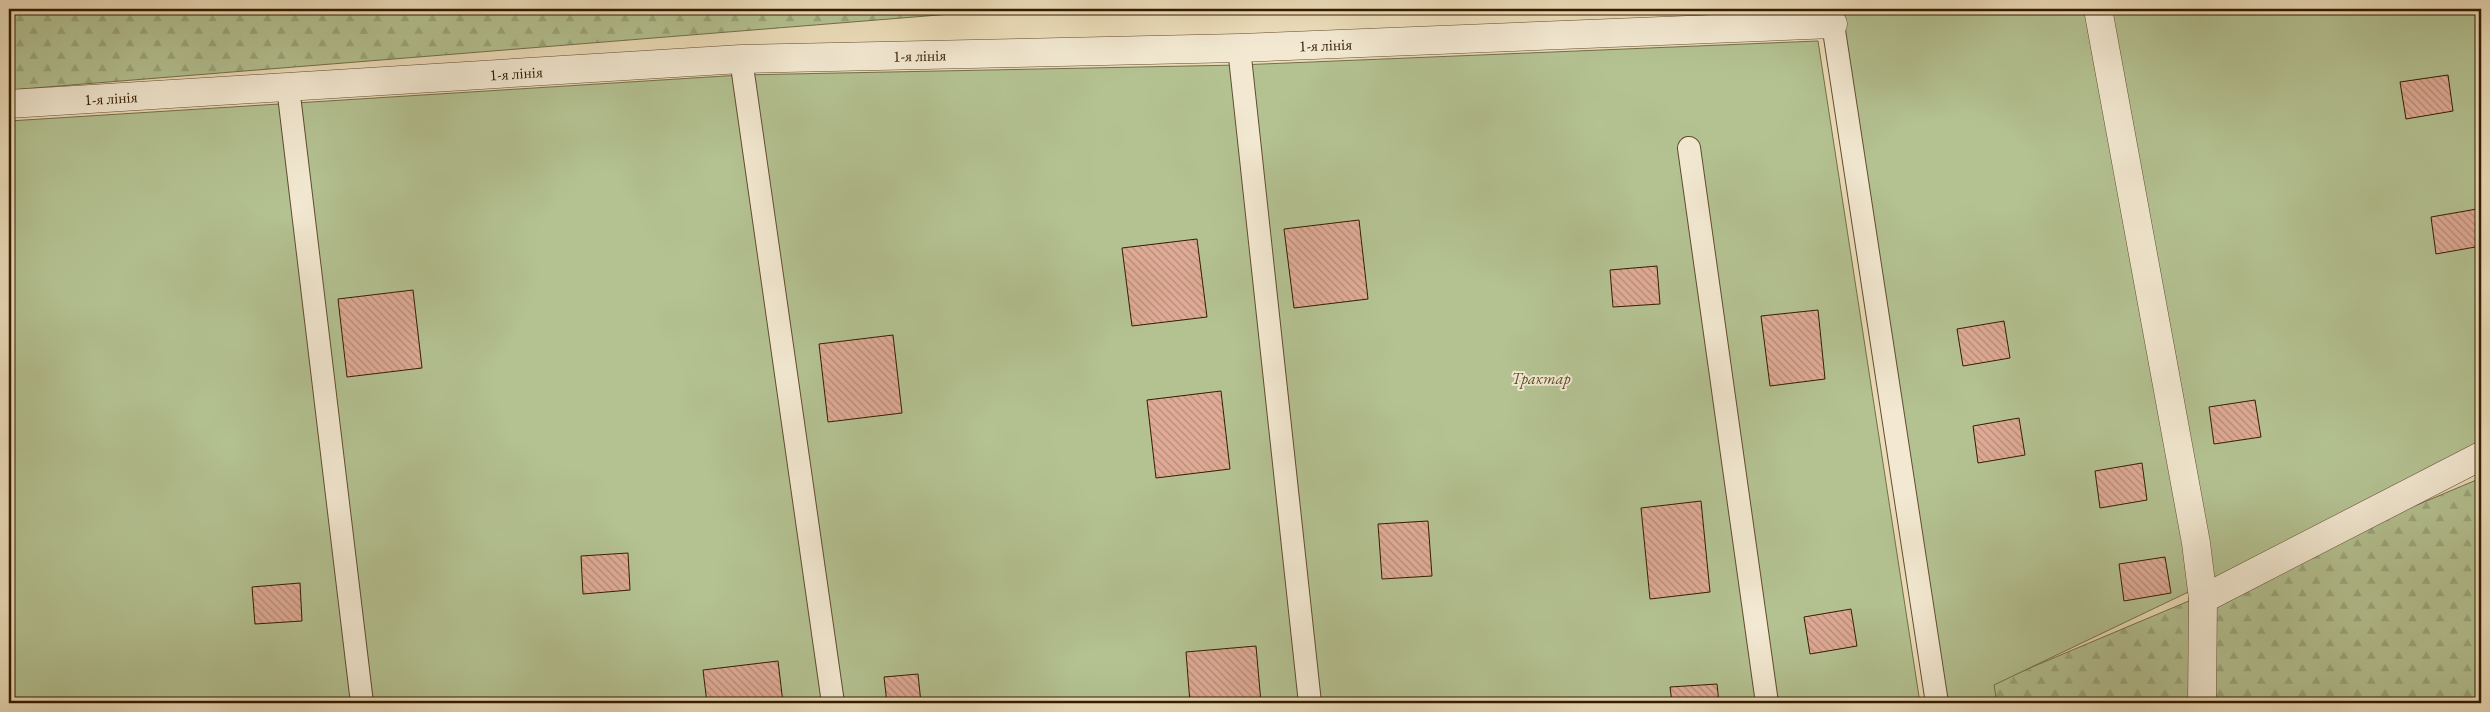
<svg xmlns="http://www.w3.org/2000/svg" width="2490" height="712" font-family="'EB Garamond',serif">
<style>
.forest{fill:url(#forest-firs);stroke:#746f49}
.garden{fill:#b4c292;stroke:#746f49}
.building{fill:url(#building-back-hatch);stroke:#341c00}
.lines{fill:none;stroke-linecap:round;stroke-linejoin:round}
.service-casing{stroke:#624c2e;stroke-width:24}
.minor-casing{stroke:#624c2e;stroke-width:29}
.service{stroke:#f3e9d2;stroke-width:22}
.minor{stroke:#f3e9d2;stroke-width:28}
.labels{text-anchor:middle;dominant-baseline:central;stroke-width:4;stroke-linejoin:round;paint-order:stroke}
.street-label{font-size:16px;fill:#341c00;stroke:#f3e9d2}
.park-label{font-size:16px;font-style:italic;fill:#5a4e2c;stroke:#f3e9d2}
</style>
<defs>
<pattern id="forest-firs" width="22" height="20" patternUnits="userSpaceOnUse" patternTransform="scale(1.25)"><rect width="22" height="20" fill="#b4c292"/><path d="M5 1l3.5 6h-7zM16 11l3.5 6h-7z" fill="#9ba67c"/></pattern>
<pattern id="building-back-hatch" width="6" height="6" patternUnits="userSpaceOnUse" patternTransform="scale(1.25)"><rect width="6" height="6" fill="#dfab96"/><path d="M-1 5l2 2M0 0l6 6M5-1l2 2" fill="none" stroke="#b68a78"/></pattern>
</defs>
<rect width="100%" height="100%" fill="#ecddba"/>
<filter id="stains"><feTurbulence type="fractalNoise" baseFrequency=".004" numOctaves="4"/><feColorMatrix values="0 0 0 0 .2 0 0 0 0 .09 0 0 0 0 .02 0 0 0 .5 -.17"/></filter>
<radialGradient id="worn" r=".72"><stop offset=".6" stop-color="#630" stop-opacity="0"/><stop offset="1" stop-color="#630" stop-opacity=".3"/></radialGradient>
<path class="forest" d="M9 9H1013L9 90Z
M2481 478V703H1992L1987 686Z"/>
<path class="garden" d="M1832 9H2481V452L1994 685 1997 703H1937L1833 24Z
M1818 41 1920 703H9V121L741 75 1239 65Z"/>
<path class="building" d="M2448 75 2453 111 2406 119 2400 82Z
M2477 209 2481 246 2436 254 2431 217Z
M1359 220 1368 299 1294 308 1284 229Z
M1197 239 1207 317 1132 326 1122 248Z
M1657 266 1660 304 1613 307 1610 270Z
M413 290 422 368 347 377 338 299Z
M1818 310 1825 379 1770 386 1761 316Z
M2004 321 2010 358 1963 366 1957 329Z
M893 335 902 413 828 422 819 344Z
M1221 391 1230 469 1156 478 1147 400Z
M2255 400 2261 437 2214 444 2209 407Z
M2019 418 2025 455 1978 463 1973 426Z
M2142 463 2147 500 2100 508 2095 471Z
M1701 501 1710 592 1650 599 1641 508Z
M1428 521 1432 576 1382 579 1378 524Z
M628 553 630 590 583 594 581 556Z
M2165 557 2171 593 2124 601 2119 564Z
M300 583 302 621 255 624 252 587Z
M1851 609 1857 646 1810 654 1804 617Z
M1256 646 1261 703H1190L1186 652Z
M778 661 783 703H707L703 670Z
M918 674 921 703H887L884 677Z
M1717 684 1719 703H1672L1670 687Z"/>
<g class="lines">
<defs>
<path id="service" d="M1833 24 1937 703
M1239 48 1310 703
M741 59 833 703
M288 87 362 703
M1689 148 1767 703"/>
<g id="minor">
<path d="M2098 9 2196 543 2203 599 2202 703"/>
<path id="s1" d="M9 104 741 59 1239 48 1833 24"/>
<path d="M2203 599 2481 456"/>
</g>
</defs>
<use href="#service" class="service-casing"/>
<use href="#minor" class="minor-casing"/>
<use href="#service" class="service"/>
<use href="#minor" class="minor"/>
</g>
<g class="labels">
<g class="street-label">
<text stroke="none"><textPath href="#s1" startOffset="1318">1-я лінія</textPath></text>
<text stroke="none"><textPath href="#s1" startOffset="912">1-я лінія</textPath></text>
<text stroke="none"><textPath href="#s1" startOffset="508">1-я лінія</textPath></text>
<text stroke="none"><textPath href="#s1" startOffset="102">1-я лінія</textPath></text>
</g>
<g class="park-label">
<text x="1541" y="378">Трактар</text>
</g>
</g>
<rect width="2490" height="712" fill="none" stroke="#ecddba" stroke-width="30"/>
<rect x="10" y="10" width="2470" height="692" fill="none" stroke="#341c00" stroke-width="2.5"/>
<rect x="15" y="15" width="2460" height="682" fill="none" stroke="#341c00"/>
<rect width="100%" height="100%" filter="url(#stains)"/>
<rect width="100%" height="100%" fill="url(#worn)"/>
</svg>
